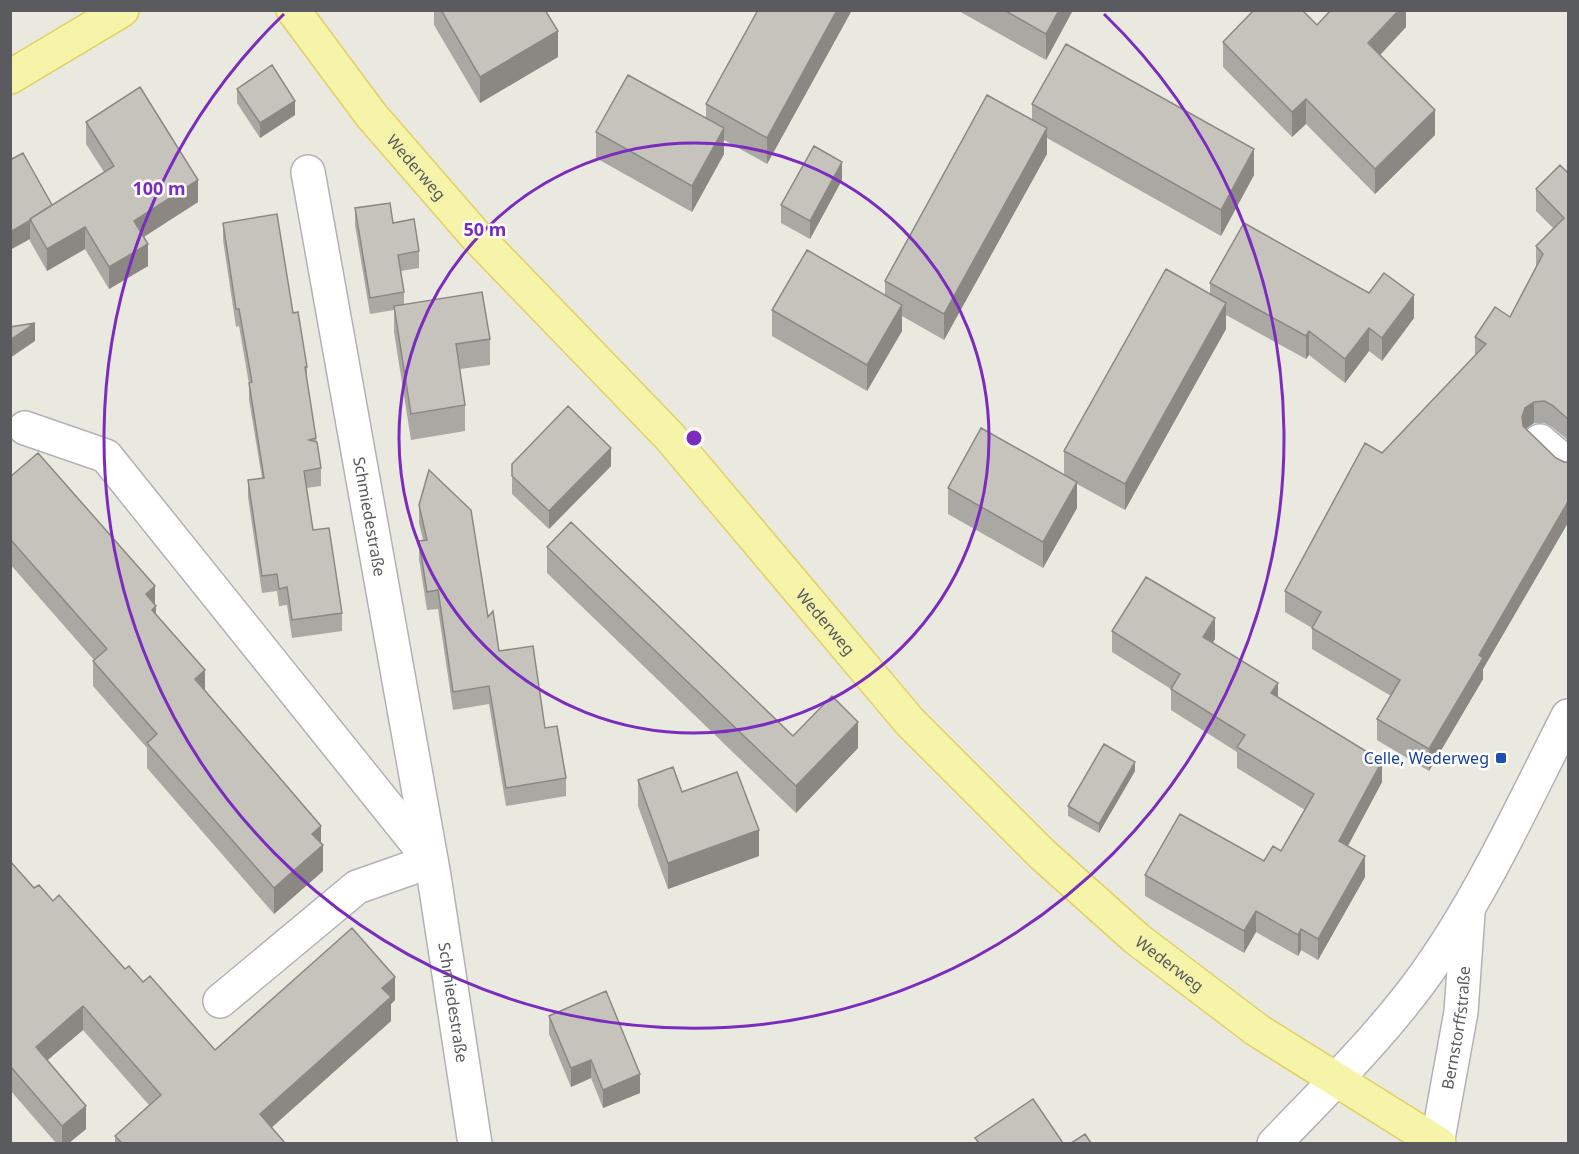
<svg xmlns="http://www.w3.org/2000/svg" width="1579" height="1154" font-family="'Noto Sans',sans-serif">
<style>
.lines{fill:none;stroke-linecap:round;stroke-linejoin:round}
.minor-casing{stroke:#b1b2b6;stroke-width:36}
.major-casing{stroke:#e2d061;stroke-width:36}
.minor{stroke:#fff;stroke-width:33}
.major{stroke:#f6f4a9;stroke-width:33}
.wall{fill:#aaa8a2}
.shaded-wall{fill:#8b8884}
.building{fill:#c6c3bc;stroke:#8b8884;stroke-width:1.5}
.ring{fill:none;stroke:#7b2cbf;stroke-width:3}
.transit-dot{fill:#1a4fb4;stroke:#fff;stroke-width:2}
.labels{text-anchor:middle;dominant-baseline:central;stroke-width:5;stroke-linejoin:round;paint-order:stroke}
.street-label{font-size:16px;fill:#595b5f;stroke:#fff}
.transit-label{font-size:16px;fill:#164399;stroke:#fff;text-anchor:end}
.centre{fill:#7b2cbf;stroke:#fff;stroke-width:3}
.ring-label{font-size:18px;text-anchor:middle;font-weight:bold;fill:#7b2cbf;stroke:#fff;stroke-width:5;stroke-linejoin:round;paint-order:stroke}
</style>
<rect width="100%" height="100%" fill="#eae9e0"/>
<g class="lines">
<defs>
<g id="minor">
<path id="s1" d="M308 172 434 876 475 1144"/>
<path d="M25 428 106 456 431 861 357 887 220 1001"/>
<path d="M1540 441 1568 465"/>
<path d="M1274 1144C1324 1092 1377 1040 1420 982 1480 900 1522 806 1568 716"/>
<path id="s2" d="M1437 1144 1461 1012 1468 913"/>
</g>
<g id="major">
<path id="s3" d="M293 10 371 115 476 236 670 437 910 722 1042 854 1137 939 1257 1030 1439 1144"/>
<path d="M10 77 122 10"/>
</g>
</defs>
<use href="#minor" class="minor-casing"/>
<use href="#major" class="major-casing"/>
<use href="#minor" class="minor"/>
<use href="#major" class="major"/>
</g>
<path class="wall" d="M434 10H545L558 57 480 103 434 25Z
M852 10 767 164 724 140V154L692 212 596 158V132L706 119V104Z
M957 10H1073L1046 60Z
M1406 10V27L1380 55 1435 135 1375 194 1306 124 1292 137 1223 67V42Z
M237 89 295 115 260 138 237 103Z
M1032 104 1254 175 1221 236 1047 138V154L944 340 902 316V331L867 391 772 336V310L885 296V281L1032 120Z
M86 122 198 202 144 237 148 266 109 289 85 249 47 271 30 241 10 160 52 205 104 172 86 144Z
M1569 174V441L1552 427 1544 423H1534L1526 429 1556 458 1564 462H1569V521L1483 669V679L1429 771 1377 740V719L1391 696 1312 649V628L1285 612V591L1382 453 1475 355V337L1510 317 1536 267V246L1553 228 1536 211V189Z
M842 180 810 239 781 223V205Z
M355 208 393 223 419 251V268L401 271 404 292V304L490 339V365L460 369 465 405V431L411 440 394 332V310L370 314 355 225Z
M223 223 293 313 307 367V382L321 468V486L306 488 313 530 342 613V631L292 638 287 605 279 606 277 591 262 593 248 497V480L262 478 249 400V384L239 326 236 327 223 240Z
M1210 283 1369 293 1414 318 1382 361 1369 351 1345 383 1309 355 1306 359 1226 315V329L1125 510 1077 484V508L1043 568 948 514V488L1064 475V451L1210 294Z
M512 464 611 466 549 529 512 494Z
M10 477 155 604 156 615 205 690 321 844 323 871 274 914 147 768V748L93 686V661L94 660 10 564Z
M419 505 488 617 499 651 545 728 566 778V796L506 806 489 704 453 710 438 609 427 610 419 559V541L423 540 419 523Z
M547 547 793 736 858 748 796 813 547 573Z
M1112 631 1215 639 1213 642 1278 697 1382 782 1348 846 1365 877 1318 960 1301 950 1298 956 1256 932 1244 953 1145 896V875L1264 861 1281 851 1305 810 1237 768V752L1171 710V689L1112 652Z
M1135 771 1099 833 1068 816V806Z
M638 780 759 856 668 889 638 806Z
M10 861 34 888 53 901 125 969 143 982 215 1050 395 1000 391 1004V1021L271 1127 285 1143H115V1136L149 1105 83 1030 47 1060 86 1129 69 1143H56L10 1090Z
M549 1016 640 1093 603 1108 591 1078 571 1087 549 1034Z"/>
<path class="shaded-wall" d="M837 10H852L767 164V138Z
M1059 10H1073L1046 60V34Z
M1399 10H1406V27L1368 68V43Z
M558 31V57L480 103V77Z
M1306 99V124L1292 137V112Z
M295 101V115L260 138V123Z
M1435 110V135L1375 194V169Z
M724 128V154L692 212V186Z
M1047 128V154L944 340V314Z
M1254 149V175L1221 236V210Z
M842 162V180L810 239V221Z
M198 180V202L134 243V221Z
M30 220V239L10 250V232Z
M85 227V249L47 271V249Z
M148 244V266L109 289V267Z
M1414 295V318L1382 361V338Z
M1226 303V329L1125 510V484Z
M902 305V331L867 391V365Z
M35 323V341L10 358V340Z
M1369 328V351L1345 383V359Z
M1309 331V355L1306 359V336Z
M1534 402V423L1525 429 1522 438V417L1525 408Z
M611 448V466L549 529V511Z
M1077 482V508L1043 568V542Z
M1569 500V521L1483 669V679L1429 771V749L1479 655Z
M155 586V607L156 606V631L146 594Z
M1215 618V639L1203 658V637Z
M205 670V695L195 679Z
M1278 683V704L1271 693Z
M858 722V748L796 813V786Z
M1382 761V782L1339 862V841Z
M1135 762V771L1099 833V824Z
M321 826V847L323 845V871L274 914V888L312 834Z
M759 830V856L668 889V863Z
M1365 856V877L1318 960V939Z
M1256 911V932L1244 953V931Z
M1301 929V950L1298 956V935Z
M395 977V1000L391 1004V1021L260 1138V1114L382 988Z
M83 1006V1030L36 1070V1047Z
M591 1060V1078L571 1087V1068Z
M640 1074V1093L603 1108V1090Z
M86 1106V1129L69 1143H62V1126Z"/>
<path class="building" d="M441 10H545L558 31 480 77Z
M758 10H837L767 138 706 104Z
M1004 10H1059L1046 34Z
M1254 10H1302L1317 25 1331 10H1399L1368 43 1435 110 1375 169 1306 99 1292 112 1223 42Z
M1066 44 1254 149 1221 210 1032 104Z
M272 65 295 101 260 123 237 89Z
M628 75 724 128 692 186 596 132Z
M140 87 198 180 134 221 148 244 109 267 85 227 47 249 30 219 114 166 86 122Z
M987 95 1047 128 944 314 885 281Z
M814 146 842 162 810 221 781 205Z
M23 153 52 205 30 219 31 220 10 232V160Z
M1560 165 1569 174V420L1552 405 1544 401 1534 402 1525 408 1522 417 1523 426 1556 458 1564 462H1569V500L1479 655 1483 658 1429 749 1377 719 1400 680 1312 628 1321 612 1285 591 1365 443 1382 453 1486 344 1475 337 1495 307 1510 317 1543 254 1536 246 1564 218 1536 189Z
M390 203 393 223 414 219 419 251 398 255 404 292 370 298 355 208Z
M277 214 293 313 298 312 307 367H305L316 438 309 440 317 442 321 468 304 471 313 530 329 528 342 613 292 620 287 587 279 589 277 574 262 576 248 480 264 478 249 383 252 382 239 309H236L223 223Z
M1244 223 1369 293 1384 273 1414 295 1382 338 1369 328 1345 359 1309 331 1306 336 1210 283Z
M807 250 902 305 867 365 772 310Z
M1166 269 1226 303 1125 484 1064 451Z
M482 292 490 339 456 344 465 405 411 414 394 306Z
M35 323 10 340V327Z
M568 406 611 448 549 511 512 476V464Z
M981 428 1077 482 1043 542 948 488Z
M38 453 155 586 146 594 156 606 152 610 205 670 195 679 321 826 312 834 323 845 274 888 147 743 157 734 93 661 107 649 10 539V477Z
M429 470 471 510 488 617 493 611 499 651 533 646 545 728 557 726 566 778 506 788 489 686 453 692 438 590 427 592 419 541 427 540 419 505Z
M571 522 793 736 832 696 858 722 796 786 547 547Z
M1146 577 1215 618 1203 637 1278 683 1271 693 1382 761 1339 841 1365 856 1318 939 1301 929 1298 935 1256 911 1244 931 1145 875 1180 814 1264 861 1273 846 1281 851 1314 794 1237 747 1245 735 1171 689 1180 674 1112 631Z
M1104 744 1135 762 1099 824 1068 806Z
M673 767 682 792 737 772 759 830 668 863 638 780Z
M10 861 34 888 39 885 53 901 59 895 125 969 129 966 143 982 150 976 215 1050 352 928 395 977 382 988 391 997 260 1114 285 1143H122L115 1136 161 1095 83 1006 36 1047 86 1106 62 1126 10 1066Z
M606 991 640 1074 603 1090 591 1060 571 1068 549 1016Z
M1033 1099 1063 1143H979L975 1138Z
M1085 1134 1091 1143H1071Z"/>
<g class="ring">
<circle cx="694" cy="438" r="295"/>
<path d="M1104 14A590 590 0 1 1 284 14"/>
</g>
<rect class="transit-dot" x="1495" y="752" width="12" height="12" rx="3"/>
<g class="labels">
<g class="street-label">
<text stroke="none"><textPath href="#s3" startOffset="200">Wederweg</textPath></text>
<text stroke="none"><textPath href="#s1" startOffset="350">Schmiedestraße</textPath></text>
<text stroke="none"><textPath href="#s3" startOffset="812">Wederweg</textPath></text>
<text stroke="none"><textPath href="#s3" startOffset="1298">Wederweg</textPath></text>
<text stroke="none"><textPath href="#s1" startOffset="843">Schmiedestraße</textPath></text>
<text stroke="none"><textPath href="#s2" startOffset="118">Bernstorffstraße</textPath></text>
</g>
<g class="transit-label">
<text x="1489" y="758">Celle, Wederweg</text>
</g>
</g>
<circle cx="694" cy="438" r="9" class="centre"/>
<g class="ring-label">
<text x="159" y="195">100 m</text>
<text x="485" y="236">50 m</text>
</g>
<rect width="1579" height="1154" fill="none" stroke="#595b5f" stroke-width="24"/>
</svg>
